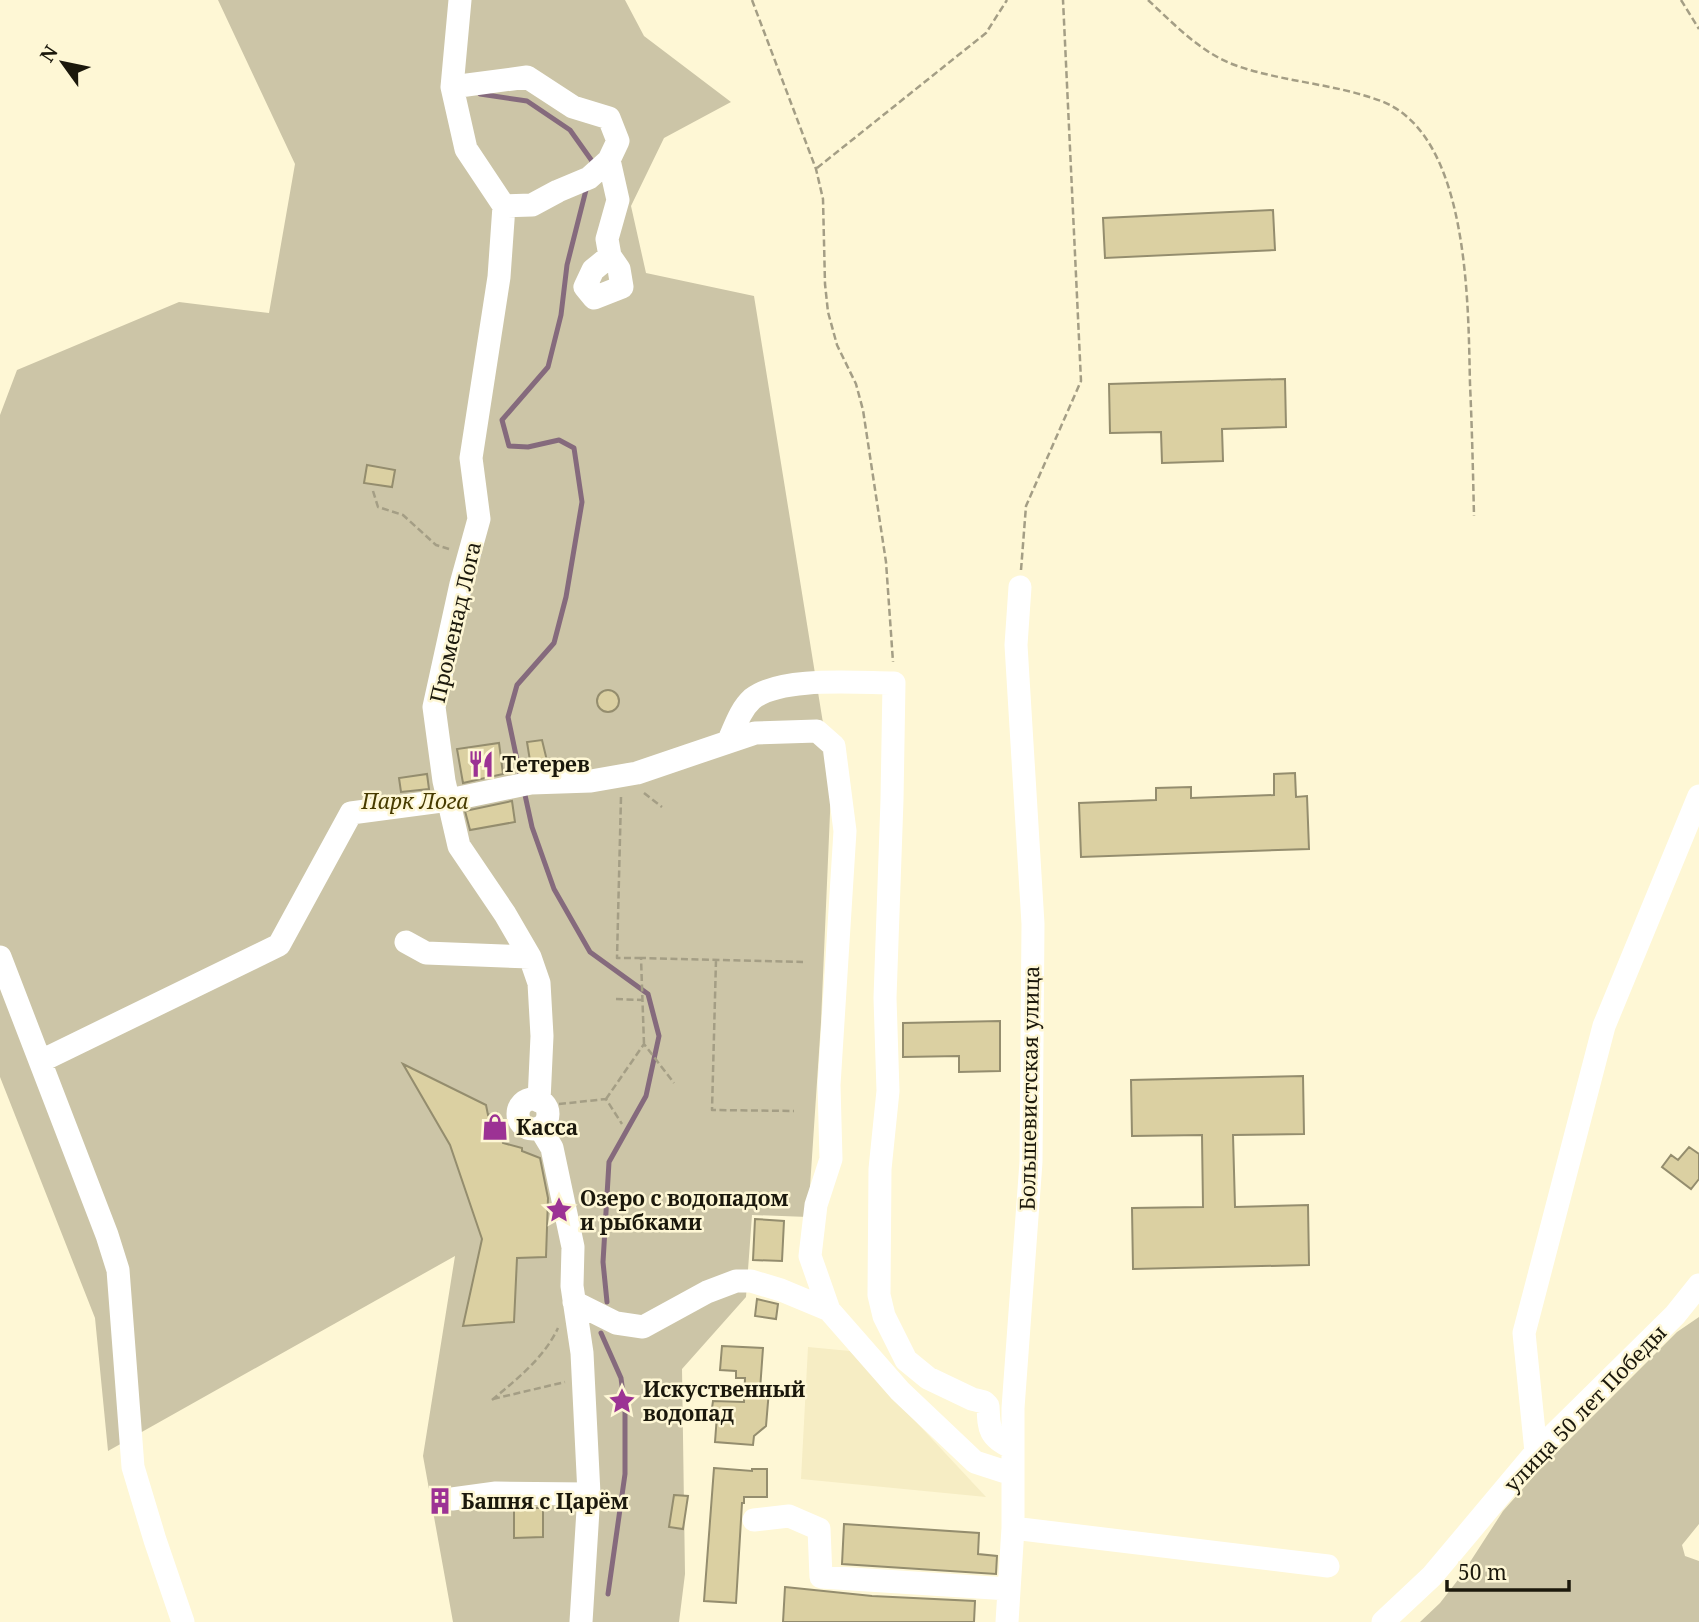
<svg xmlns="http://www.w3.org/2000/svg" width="1699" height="1622" font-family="'Noto Serif',serif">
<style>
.built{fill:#f6edc4}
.green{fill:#ccc5a7}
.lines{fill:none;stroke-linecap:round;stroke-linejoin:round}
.stream{stroke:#856a7d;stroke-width:5}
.building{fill:#dbd0a2;stroke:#948d6e;stroke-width:2}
.path{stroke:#a49e85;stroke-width:2.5;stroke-dasharray:7 3.5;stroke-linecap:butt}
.minor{stroke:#fff;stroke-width:23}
.labels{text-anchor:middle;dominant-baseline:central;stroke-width:5;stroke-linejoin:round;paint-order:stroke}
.street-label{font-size:21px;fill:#1b180c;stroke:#fef7d5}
.poi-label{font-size:21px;font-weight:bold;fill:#1b180c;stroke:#fef7d5;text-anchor:start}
.park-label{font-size:21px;font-style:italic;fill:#473b00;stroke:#fef7d5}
</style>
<rect width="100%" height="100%" fill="#fef7d5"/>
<path class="built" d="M808 1347 850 1351 986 1497 801 1479Z"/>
<path class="green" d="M218 0H625L644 36 731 102 664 138 631 206 646 273 754 296 828 754 831 790 821 1022 808 1217 752 1215 746 1297 682 1369 685 1574 679 1622H453L423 1456 455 1256 108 1451 95 1318 0 1077V415L17 370 179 302 269 313 295 164Z
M1699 1317V1524L1682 1545 1685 1556 1699 1561V1622H1420L1440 1603 1461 1576 1503 1511 1540 1469 1677 1332Z"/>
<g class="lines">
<path class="stream" d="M480 94 527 101 570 130 592 161 591 166
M521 779 508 717 517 685 554 643 566 597 582 502 574 448 559 440 528 447 509 446 502 420 548 367 561 315 567 265 587 186
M525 795 532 827 554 889 590 952 648 994 659 1036 646 1096 609 1162 603 1262 607 1302
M601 1333 621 1378 625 1409V1474L608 1594"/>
</g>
<path class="building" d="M1273 210 1275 250 1105 258 1103 218Z
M1285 379 1286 427 1222 429 1223 461 1162 463 1161 432 1110 433 1109 384Z
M367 465 395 470 392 487 364 483Z
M597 701a11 11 0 1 1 22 0a11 11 0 1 1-22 0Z
M542 740 548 765 531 767 527 742Z
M499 743 503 774 463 783 457 749Z
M1295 773 1296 797 1307 796 1309 849 1081 857 1079 803 1156 800V788L1191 787V798L1274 795V774Z
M427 774 429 789 401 792 399 778Z
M512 801 515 822 470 830 465 811Z
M1000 1021V1071L959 1072V1056L903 1057V1023Z
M403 1064 486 1105 488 1115 497 1113 503 1143 522 1148V1151L540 1158 548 1198 546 1257 517 1258 514 1322 463 1326 482 1239 450 1145Z
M1303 1076 1304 1134 1233 1135 1235 1207 1308 1205 1309 1265 1133 1269 1132 1208 1203 1207 1202 1135 1132 1136 1131 1080Z
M1689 1147 1699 1154V1179L1691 1189 1662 1167 1671 1155 1678 1160Z
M755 1219 784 1221 782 1261 753 1260Z
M757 1299 778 1304 776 1319 755 1316Z
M722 1346 763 1348 760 1390H769L766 1426 754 1436 753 1445 715 1442 717 1415H711L713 1401 744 1402 745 1378H736V1371L720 1370Z
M714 1468 752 1471V1469H767V1497H744V1503H742L736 1603 704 1601Z
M674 1495 688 1496 683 1529 669 1527Z
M514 1508H543V1537L514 1538Z
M844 1524 979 1533 978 1554 997 1556 996 1574 842 1564Z
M785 1587 872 1596 975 1601 974 1622H783Z"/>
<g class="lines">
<path class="path" d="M752 0 816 169 823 199 825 284 828 312 837 345 856 384 863 410 886 562 893 662
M1148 0C1173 23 1199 51 1232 64 1280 82 1333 83 1381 101 1470 135 1468 305 1470 384 1472 428 1473 472 1474 516
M1681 0 1699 29
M817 168 986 33 1007 0
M373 491 378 507 403 515 436 545 449 549
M1021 570 1026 506 1081 381 1063 0
M644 793 662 807
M621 797 617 958H641
M716 960 712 1110 794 1111
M616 999 642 1000
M644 1044 641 958 803 962
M606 1099 644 1044 674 1083
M559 1104 606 1099 622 1124
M493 1399 565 1382
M492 1400C517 1379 544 1358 558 1328
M608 1510 616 1509"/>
<path class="minor" d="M460 0 452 87 466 149 504 206 499 277 471 458 479 519 461 584 434 707 444 781 459 846 505 914 530 957 539 983 542 1036 539 1101
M452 87 527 77 573 107 609 118 618 141 609 160 589 178 558 191 532 205 504 206
M609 160 618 200 607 239 610 256 619 269 622 287 594 298 585 287 593 270 610 256
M728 742C735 727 740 710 752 699 780 676 858 683 894 683L892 800 885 998 888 1091 880 1169 879 1295 884 1316 906 1360 928 1378 972 1399 984 1402 988 1406C989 1431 989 1436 1012 1448
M406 942 426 953 530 957
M0 957 107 1235 118 1270 133 1467 155 1540 183 1622
M41 1061 279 945 351 813 449 800 531 783 591 781 637 773 755 733 817 731 834 746 845 831 829 1085 831 1159 816 1205 810 1256 829 1310 900 1391 975 1462 1012 1474
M518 1114a15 15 0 1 1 30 0a15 15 0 1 1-30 0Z
M540 1128 552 1148 573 1247 572 1286 582 1353 589 1494 581 1622
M574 1302 616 1323 643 1327 707 1292 736 1281H751L781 1290 829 1310
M1536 1452 1524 1333 1604 1026 1699 796
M452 1499 496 1493 589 1494
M754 1520 789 1516 819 1529 821 1577 1009 1589
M1013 1528 1328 1566
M1007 1622 1013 1528V1408L1031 1162 1033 924 1016 645 1020 587
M1383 1622 1432 1576 1536 1452 1675 1315 1699 1285"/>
</g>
<defs>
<symbol id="restaurant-bare" viewBox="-9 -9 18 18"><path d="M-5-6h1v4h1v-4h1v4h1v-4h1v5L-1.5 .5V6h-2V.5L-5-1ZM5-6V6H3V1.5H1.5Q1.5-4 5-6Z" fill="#9c3294" stroke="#fef7d5" stroke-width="2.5" paint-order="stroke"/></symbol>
<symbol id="shop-bare" viewBox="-9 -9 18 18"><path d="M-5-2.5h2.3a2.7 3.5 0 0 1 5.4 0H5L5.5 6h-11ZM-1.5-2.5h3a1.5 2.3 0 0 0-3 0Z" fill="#9c3294" stroke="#fef7d5" stroke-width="2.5" paint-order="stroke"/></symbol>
<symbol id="sight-bare" viewBox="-9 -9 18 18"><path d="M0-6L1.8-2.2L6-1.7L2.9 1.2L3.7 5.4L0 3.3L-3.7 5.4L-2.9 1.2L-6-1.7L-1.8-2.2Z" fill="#9c3294" stroke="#fef7d5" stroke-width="2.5" paint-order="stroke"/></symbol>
<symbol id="building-bare" viewBox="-9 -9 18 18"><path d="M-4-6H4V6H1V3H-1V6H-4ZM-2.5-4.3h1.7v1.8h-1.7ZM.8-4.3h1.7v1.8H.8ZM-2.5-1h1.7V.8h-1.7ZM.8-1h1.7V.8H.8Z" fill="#9c3294" stroke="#fef7d5" stroke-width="2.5" paint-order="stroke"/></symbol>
</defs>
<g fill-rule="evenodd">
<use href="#restaurant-bare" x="462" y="745" width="38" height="38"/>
<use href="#shop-bare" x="476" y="1108" width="38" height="38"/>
<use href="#sight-bare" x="540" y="1191" width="38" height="38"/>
<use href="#sight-bare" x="603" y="1382" width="38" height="38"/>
<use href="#building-bare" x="421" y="1482" width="38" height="38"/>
</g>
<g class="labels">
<g class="street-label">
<text transform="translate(455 622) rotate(-77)">Променад Лога</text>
<text transform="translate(1029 1088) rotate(-89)">Большевистская улица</text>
<text transform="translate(1585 1408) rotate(-46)">улица 50 лет Победы</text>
</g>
<g class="poi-label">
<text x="502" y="764">Тетерев</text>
<text x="516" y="1127">Касса</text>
<text x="580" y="1198">Озеро с водопадом<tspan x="580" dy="24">и рыбками</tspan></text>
<text x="643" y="1389">Искуственный<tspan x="643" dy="24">водопад</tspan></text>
<text x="461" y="1501">Башня с Царём</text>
</g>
<g class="park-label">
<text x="415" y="801">Парк Лога</text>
</g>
</g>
<g transform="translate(63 63) rotate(303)" stroke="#fef7d5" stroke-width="5" paint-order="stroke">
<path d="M0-5L12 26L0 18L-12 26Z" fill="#1b180c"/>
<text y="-10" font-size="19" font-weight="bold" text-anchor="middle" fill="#1b180c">N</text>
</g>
<path d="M1447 1580v10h122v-10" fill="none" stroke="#1b180c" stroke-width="3.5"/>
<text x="1458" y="1580" font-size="21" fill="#1b180c" stroke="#fef7d5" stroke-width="5" paint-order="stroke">50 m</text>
</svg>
